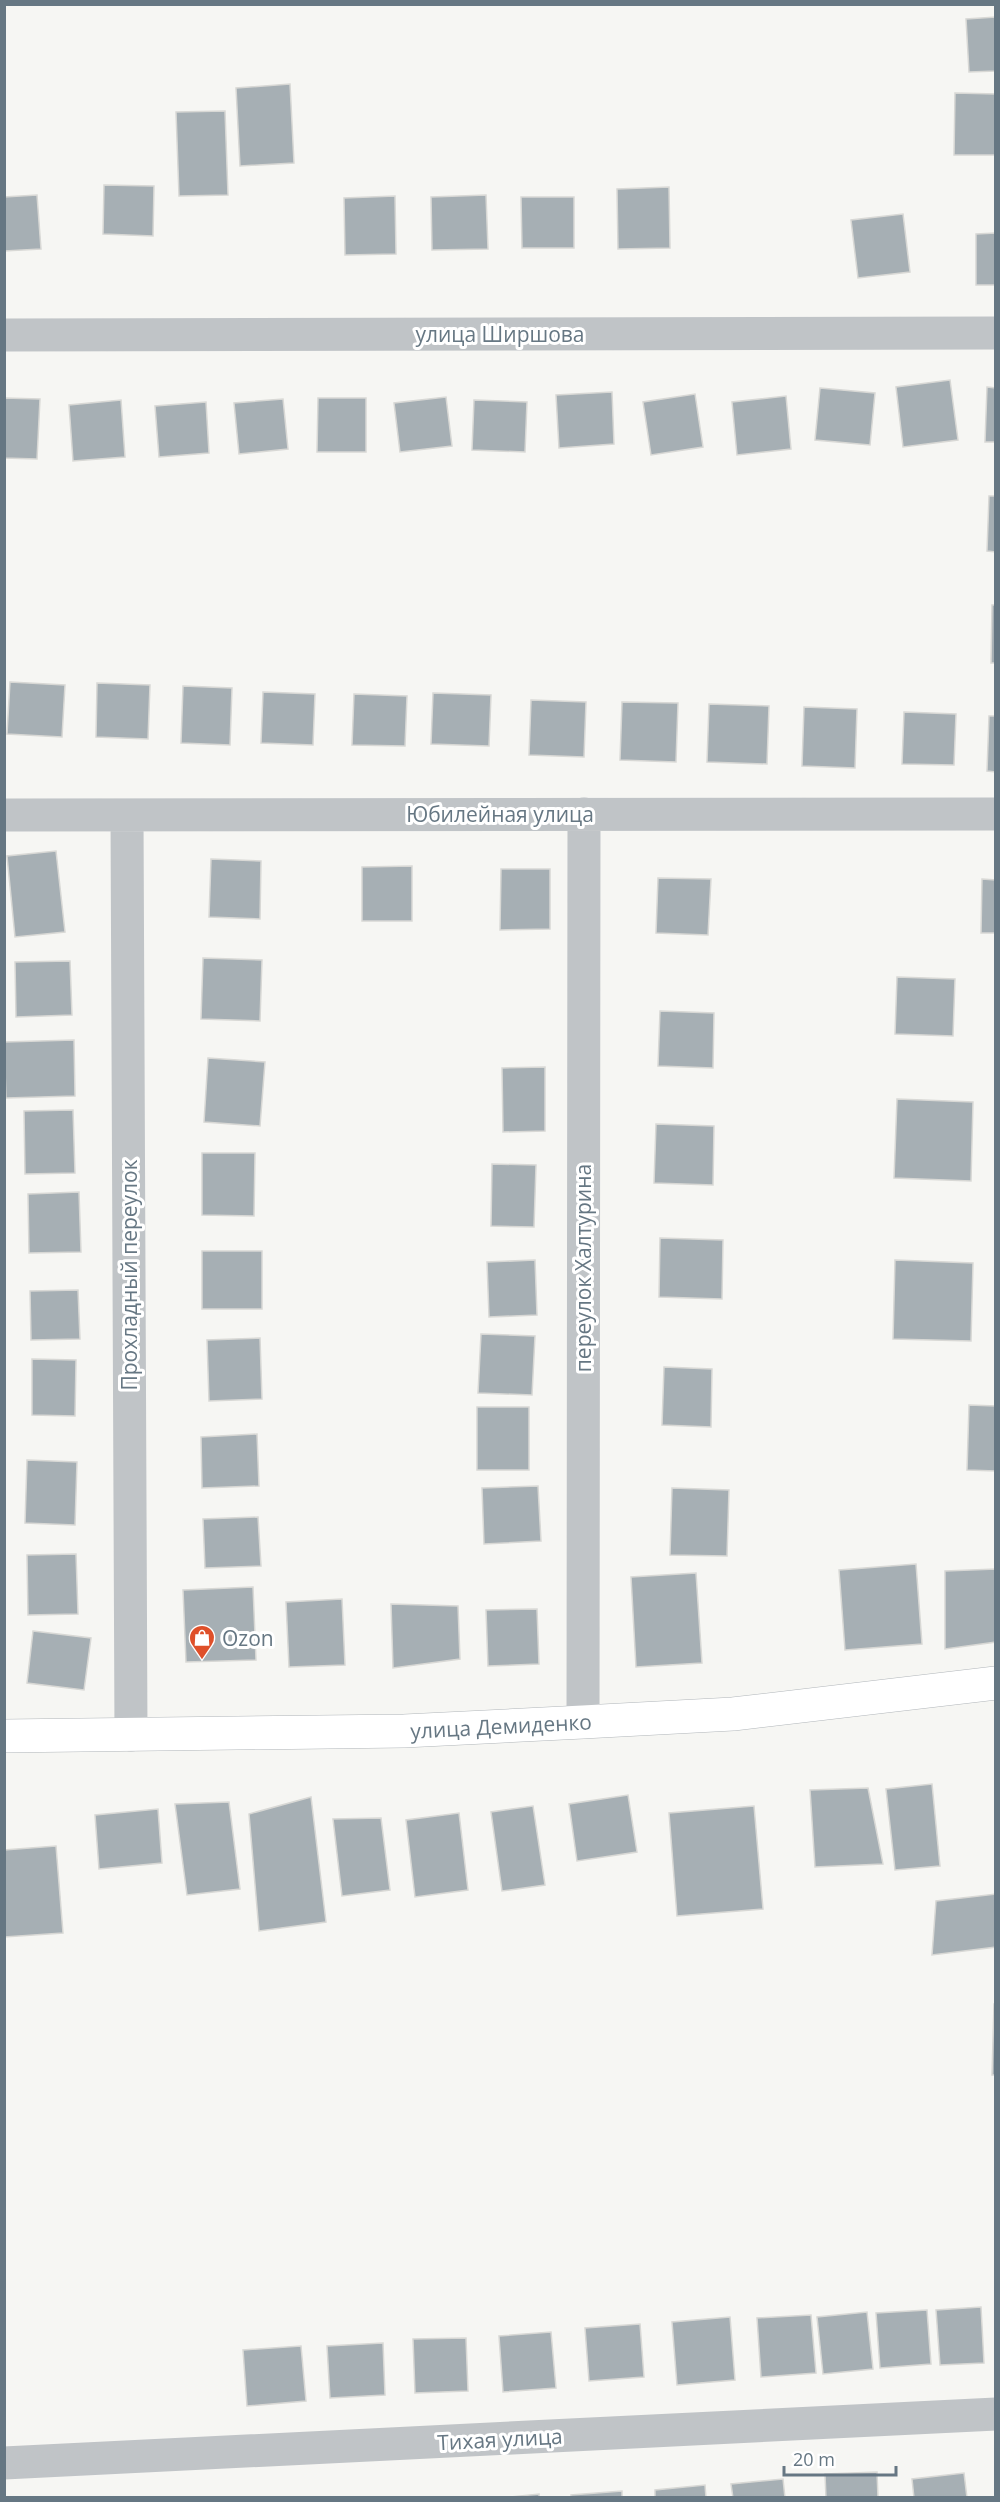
<svg xmlns="http://www.w3.org/2000/svg" width="1000" height="2502" font-family="'Open Sans',sans-serif">
<style>
.building{fill:#a6afb4;stroke:#d8d8d5;stroke-width:1.5}
.lines{fill:none;stroke-linecap:round;stroke-linejoin:round}
.major-casing{stroke:#b1b6ba;stroke-width:34}
.minor{stroke:#c0c4c7;stroke-width:33}
.major{stroke:#fff;stroke-width:33}
.labels{text-anchor:middle;dominant-baseline:central;stroke-width:6;stroke-linejoin:round;paint-order:stroke}
.street-label{font-size:21px;fill:#667783;stroke:#fff}
.poi-label{font-size:21px;fill:#667783;stroke:#fff;text-anchor:start}
</style>
<rect width="100%" height="100%" fill="#f6f6f3"/>
<path class="building" d="M996 17V71L969 72 966 19Z
M290 84 294 163 240 166 236 88Z
M955 93 996 94V155H954Z
M225 111 228 195 179 196 176 112Z
M104 185 154 186 153 236 103 234Z
M669 187 670 248 618 249 617 189Z
M37 195 41 249 4 251V197Z
M486 195 488 249 432 250 431 197Z
M395 196 396 254 345 255 344 198Z
M521 197H574V248H522Z
M903 214 910 272 858 278 851 220Z
M996 233V285H976V234Z
M950 380 958 440 903 447 896 387Z
M987 387 996 388V442H985Z
M820 388 875 393 870 445 815 440Z
M612 392 614 444 559 448 556 395Z
M695 394 703 447 651 455 643 402Z
M786 396 791 449 737 455 732 402Z
M446 397 452 446 400 452 394 403Z
M4 398 40 399 37 459 4 458Z
M318 398H366V452H317Z
M283 399 288 449 239 454 234 403Z
M121 400 125 457 73 461 69 405Z
M474 400 527 402 525 452 472 450Z
M206 402 209 453 159 457 155 406Z
M989 496H996V552L987 551Z
M992 605H996V663H991Z
M10 682 65 685 62 737 7 734Z
M97 683 150 685 148 739 96 737Z
M183 686 232 688 230 745 181 743Z
M263 692 315 694 313 745 261 743Z
M433 693 491 695 489 746 431 744Z
M354 694 407 696 405 746 352 745Z
M531 700 586 702 584 757 529 755Z
M622 702 678 703 676 762 620 760Z
M709 704 769 706 767 764 707 762Z
M804 707 857 709 855 768 802 766Z
M904 712 956 714 954 765 902 764Z
M989 716H996V772L987 771Z
M56 851 65 932 15 937 7 856Z
M211 859 261 861 260 919 209 917Z
M412 866V921H362V867Z
M501 869H550V929L500 930Z
M658 878 711 879 708 935 656 933Z
M982 879 996 880V933H981Z
M203 958 262 960 260 1021 201 1019Z
M70 961 72 1015 16 1017 15 962Z
M897 977 955 979 953 1036 895 1034Z
M660 1011 714 1013 713 1068 658 1066Z
M74 1040 75 1096 6 1098 4 1042Z
M208 1058 265 1062 260 1126 204 1122Z
M545 1067V1131L503 1132 502 1068Z
M897 1099 973 1102 971 1181 894 1178Z
M73 1110 75 1173 25 1174 24 1111Z
M656 1124 714 1126 713 1185 654 1183Z
M202 1153H255L254 1216 202 1215Z
M492 1164 536 1165 534 1227 491 1226Z
M79 1192 81 1252 29 1253 28 1194Z
M660 1238 723 1240 722 1299 659 1297Z
M202 1251H262V1309H202Z
M535 1260 537 1315 489 1317 487 1262Z
M895 1260 973 1263 971 1341 893 1339Z
M78 1290 80 1339 31 1340 30 1291Z
M481 1334 535 1336 532 1395 478 1393Z
M260 1338 262 1399 209 1401 207 1340Z
M32 1359 76 1360 75 1416 32 1415Z
M664 1367 712 1369 711 1427 662 1425Z
M969 1405 996 1406V1471L967 1470Z
M477 1407H529V1470H477Z
M257 1434 259 1486 202 1488 201 1437Z
M27 1460 77 1462 75 1525 25 1523Z
M538 1486 541 1541 484 1544 482 1488Z
M672 1488 729 1490 727 1556 670 1555Z
M258 1517 261 1566 205 1568 203 1519Z
M76 1554 78 1614 28 1615 27 1555Z
M916 1564 922 1644 845 1650 839 1570Z
M996 1569V1642L945 1649V1571Z
M696 1573 702 1663 636 1667 631 1577Z
M253 1587 256 1660 186 1662 183 1590Z
M342 1599 345 1665 289 1667 286 1602Z
M391 1604 458 1606 460 1659 393 1668Z
M537 1609 539 1664 488 1666 486 1610Z
M33 1631 91 1638 84 1690 27 1683Z
M932 1784 940 1866 895 1870 886 1789Z
M868 1788 883 1864 815 1867 810 1790Z
M628 1795 637 1852 577 1861 569 1804Z
M311 1797 326 1922 259 1931 249 1814Z
M229 1802 240 1889 187 1895 175 1804Z
M533 1806 545 1885 502 1891 491 1812Z
M754 1806 763 1909 677 1916 669 1813Z
M158 1809 162 1863 99 1869 95 1815Z
M459 1813 468 1890 415 1897 406 1820Z
M381 1818 390 1890 342 1896 333 1819Z
M56 1846 63 1933 4 1937V1850Z
M996 1894V1947L932 1955 936 1901Z
M994 2004H996V2075H992Z
M981 2307 984 2363 940 2365 936 2310Z
M927 2310 931 2364 880 2368 876 2313Z
M867 2312 873 2369 823 2374 817 2317Z
M811 2315 816 2373 761 2377 757 2318Z
M730 2317 735 2380 677 2385 672 2322Z
M640 2324 644 2377 589 2381 585 2328Z
M551 2332 556 2388 503 2392 499 2336Z
M466 2338 468 2391 415 2393 413 2339Z
M383 2343 385 2395 330 2398 327 2346Z
M301 2346 306 2401 247 2406 243 2350Z
M877 2472 878 2498H826L825 2474Z
M964 2473 967 2498H914L912 2479Z
M783 2479 785 2498H733L731 2484Z
M705 2485 706 2498H655V2490Z
M622 2491V2498H571V2495Z
M539 2494V2498H502Z"/>
<g class="lines">
<defs>
<path id="major" d="M4 1736 404 1731 583 1722 733 1714 996 1683"/>
</defs>
<use href="#major" class="major-casing"/>
<path class="minor" d="M4 335 996 333
M4 815 996 814
M127 815 131 1735
M583 1722 584 814
M4 2463 996 2414"/>
<use href="#major" class="major"/>
</g>
<defs>
<symbol id="shop-pin" viewBox="-11 -11 22 30"><path d="M0 17L-7.5 6A9.5 9.5 0 1 1 7.5 6Z" fill="#df502a" stroke="#fff"/><path d="M-5-2.5h2.3a2.7 3.5 0 0 1 5.4 0H5L5.5 6h-11ZM-1.5-2.5h3a1.5 2.3 0 0 0-3 0Z" fill="#fff"/></symbol>
</defs>
<g fill-rule="evenodd">
<use href="#shop-pin" x="187" y="1623" width="30" height="40"/>
</g>
<g class="labels">
<g class="street-label">
<text x="500" y="334">улица Ширшова</text>
<text x="500" y="814">Юбилейная улица</text>
<text transform="translate(583 1268) rotate(-90)">переулок Халтурина</text>
<text transform="translate(129 1275) rotate(-90)">Прохладный переулок</text>
<text transform="translate(501 1726) rotate(-3)">улица Демиденко</text>
<text transform="translate(500 2439) rotate(-3)">Тихая улица</text>
</g>
<g class="poi-label">
<text x="222" y="1638">Ozon</text>
</g>
</g>
<rect width="1000" height="2502" fill="none" stroke="#667783" stroke-width="12"/>
<path d="M784 2466v9h112v-9" fill="none" stroke="#667783" stroke-width="3"/>
<text x="793" y="2466" font-size="18" fill="#667783" stroke="#ffffff" stroke-width="4.5" paint-order="stroke">20 m</text>
</svg>
